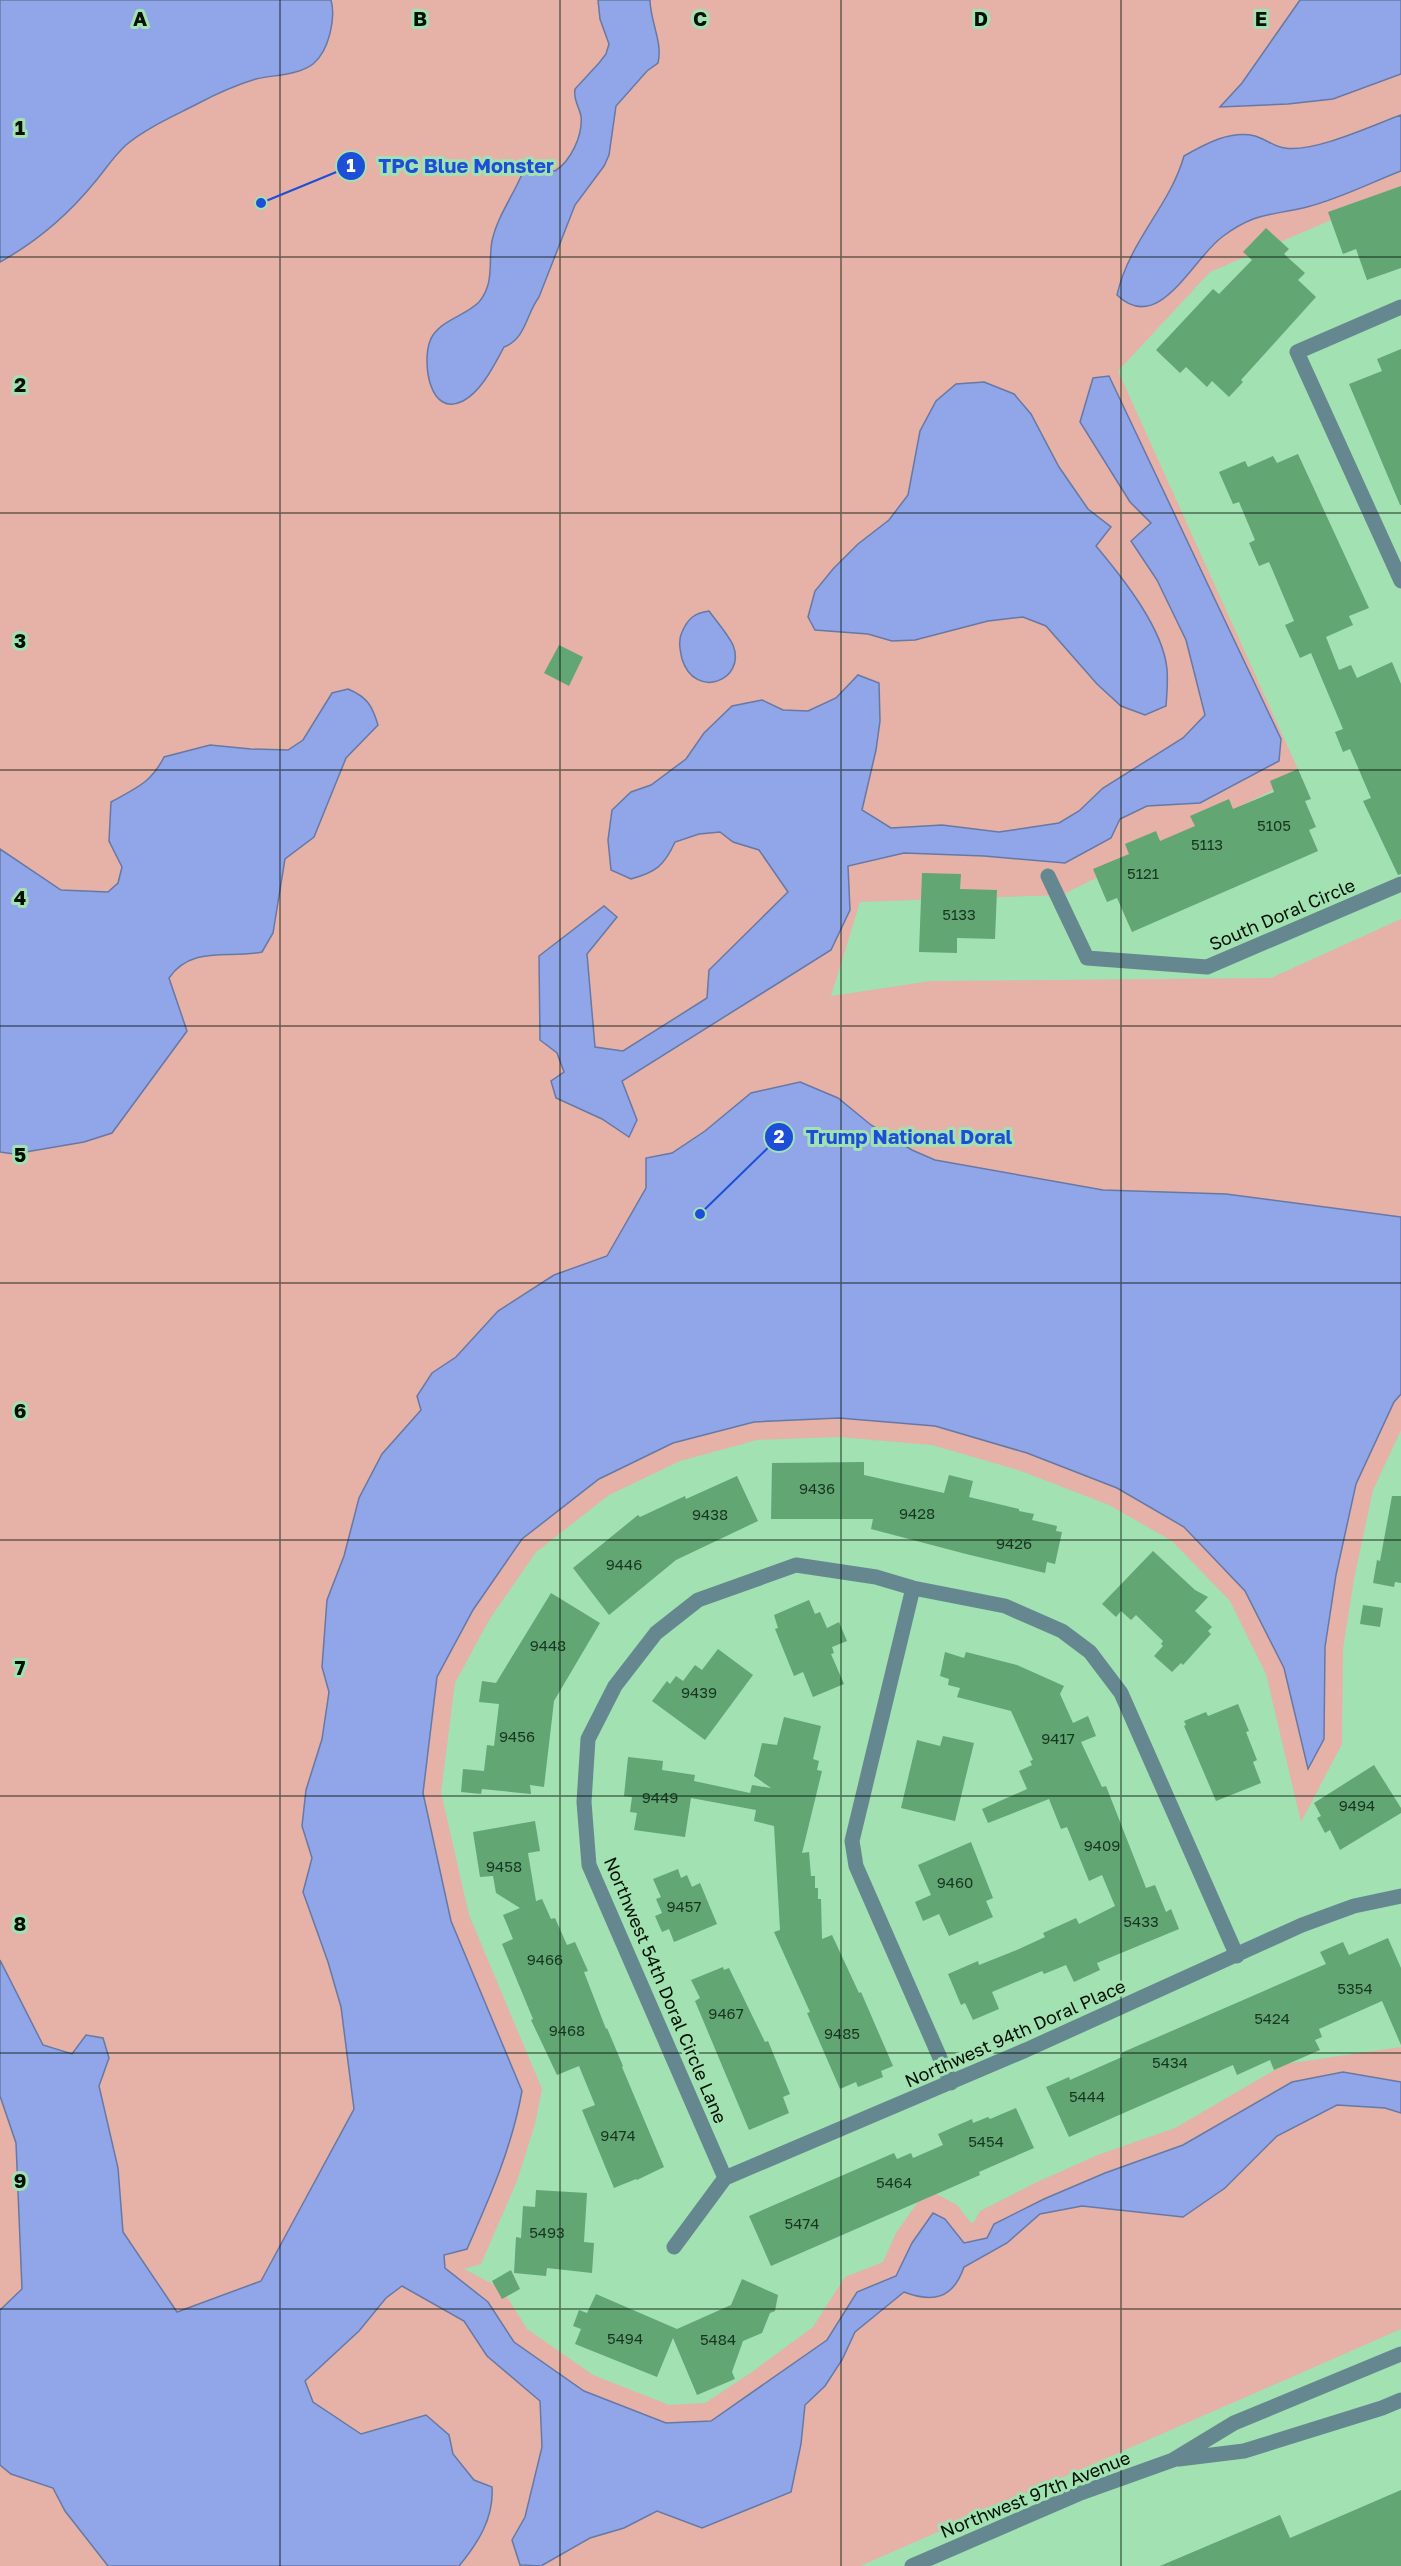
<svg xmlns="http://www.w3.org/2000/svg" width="1401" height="2566" font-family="'Golos Text',sans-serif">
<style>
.green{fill:#e6b1a7}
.water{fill:#91a5e9;stroke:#6679a4;stroke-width:1.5}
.building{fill:#62a674}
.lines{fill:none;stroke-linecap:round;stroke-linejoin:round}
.minor{stroke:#658890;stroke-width:15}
.grid{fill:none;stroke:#001103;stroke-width:1.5;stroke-opacity:0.55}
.labels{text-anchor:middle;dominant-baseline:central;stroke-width:6;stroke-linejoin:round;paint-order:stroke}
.number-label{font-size:15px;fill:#18361f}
.street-label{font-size:18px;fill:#001103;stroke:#a2e1b1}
.grid-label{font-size:20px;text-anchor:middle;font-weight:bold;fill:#001103;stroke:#a2e1b1;stroke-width:6;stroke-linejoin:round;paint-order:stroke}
.leader{fill:none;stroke:#1d4ed8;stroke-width:2}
.callout-dot{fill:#1d4ed8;stroke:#a2e1b1;stroke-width:2}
.mark-label{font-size:18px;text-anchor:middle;font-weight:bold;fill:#fff}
.callout-label{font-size:20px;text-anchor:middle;font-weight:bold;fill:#1d4ed8;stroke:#a2e1b1;stroke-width:6;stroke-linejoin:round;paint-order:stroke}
</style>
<rect width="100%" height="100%" fill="#a2e1b1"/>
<path class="green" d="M0 0H1401V190L1210 272 1118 371 1301 776 1062 895 860 902 831 996 931 981 1271 978 1401 919V1430L1373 1490 1354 1579 1343 1649 1342 1744 1301 1822 1266 1674 1230 1601 1172 1541 1109 1505 1021 1471 932 1445 839 1437 757 1440 680 1461 609 1495 536 1552 489 1620 455 1683 441 1792 469 1915 542 2089 535 2124 517 2181 481 2264 464 2269 502 2289 527 2329 593 2375 669 2405 705 2403 752 2372 813 2327 845 2277 883 2262 896 2233 927 2189 957 2205 971 2223 974 2222 980 2211 1037 2182 1098 2155 1175 2128 1285 2064 1401 2047V2329L860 2566H0Z"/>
<path class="water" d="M0 0H331C336 18 329 51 313 64 299 75 273 75 256 79 236 85 216 94 197 104 174 116 146 128 126 145 113 157 105 170 94 183 67 216 36 242 0 262Z
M598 0H650C650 21 663 42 658 63L647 71 616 106 609 155 604 166 575 205 539 297C526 314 526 339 504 347 494 365 482 391 463 401 429 418 422 362 430 341 437 321 466 316 479 302 495 283 488 262 492 241 497 217 513 196 522 174L528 167 555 171C571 161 583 135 581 116 579 106 573 100 575 89L599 63 606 54 609 44 600 19Z
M1300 0H1401V74L1333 99 1288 104 1220 107 1242 83Z
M1401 115V171C1370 183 1339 199 1307 207 1270 216 1255 212 1222 237 1193 258 1159 336 1117 295 1129 241 1170 206 1184 156 1205 144 1230 130 1255 136 1265 139 1275 147 1285 148 1314 153 1373 125 1401 115Z
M1109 376 1281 739 1279 761 1200 803 1147 806 1120 819 1111 838 1065 863 984 856 904 853 848 866 850 910 831 950 622 1081 637 1120 629 1137 602 1119 556 1098 551 1081 564 1072 557 1053 540 1040 539 956 604 906 617 917 587 954 595 1047 623 1051 707 998 709 970 788 892 759 850 733 842 720 832 699 834 675 842C664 866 656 872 631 879L611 870 608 840 612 810 631 792 651 785 686 759 704 733 732 706 762 700 783 710 808 711 836 698 858 675 879 683 880 721 876 750 862 810 891 828 942 825 999 832 1059 823 1079 811 1103 788 1183 738 1205 715 1186 640 1157 580 1131 541 1151 523 1130 502 1080 422 1093 378Z
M984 382 1014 394 1031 414 1059 467 1088 509 1111 527 1096 546C1122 577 1163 628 1167 669 1168 681 1167 694 1166 706L1145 715 1121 706 1097 684 1046 626 1023 617 988 621 915 640 892 641 868 634 815 630 808 617 815 591 833 569 858 544 889 520 908 495 920 431 936 401 956 384Z
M709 611C717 622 727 633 733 645 747 680 695 701 682 659 680 650 678 640 682 632 688 618 695 613 709 611Z
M348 689C367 697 372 705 378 725L346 758 314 837 285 859 273 933 262 952C228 959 192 945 169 978L187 1031 112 1133 84 1142 14 1154 0 1152V849L61 890 108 892 118 883 122 867 109 841 111 802C136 788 151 783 164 757L210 745 251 749 288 750 303 740 332 693Z
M800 1082 838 1098 871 1125 912 1150 935 1160 1103 1190 1226 1194 1401 1217V1394L1394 1402 1356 1484 1336 1575 1325 1647 1324 1739 1308 1769 1284 1668 1245 1591 1184 1527 1117 1488 1027 1453 935 1426 839 1418 754 1422 673 1443 599 1479 522 1539 473 1610 437 1677 423 1793 451 1921 522 2091C512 2147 490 2197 467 2249L444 2255 445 2268 488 2302 514 2342 584 2391 666 2423 711 2421 827 2340 857 2292 896 2276 912 2243 933 2213 945 2219 964 2243 987 2238 994 2224 1044 2199 1105 2173 1183 2145 1292 2082 1343 2072 1401 2082V2113L1385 2108 1337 2105 1277 2136 1225 2188 1183 2217 1082 2206 1040 2214 1007 2243 964 2267C953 2299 933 2303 904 2292L855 2332 842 2360 825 2386 805 2405 801 2444 791 2492 702 2528 657 2511 624 2528 590 2538 541 2566 520 2565 512 2540 525 2517 542 2447 540 2401 487 2356 464 2321 402 2286 386 2298 359 2331 305 2381 313 2402 361 2434 426 2415 449 2435 453 2454 474 2480 492 2487C494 2518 478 2543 459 2566H108L65 2511 53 2488 11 2474 0 2465V2310L22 2289 16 2143 0 2096V1960L43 2045 72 2054 86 2035 103 2038 109 2058 99 2086 118 2168 123 2232 177 2312 261 2281 354 2109 341 2007 328 1962 303 1892 312 1858 302 1826 306 1790 322 1739 329 1692 322 1667 327 1600 344 1556 359 1498 382 1454 421 1410 417 1396 432 1373 456 1357 498 1311 554 1275 607 1256 646 1188V1158L672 1153 705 1131 751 1093Z"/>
<path class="building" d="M1401 186V268L1367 280 1356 249 1343 254 1328 212Z
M1266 228 1289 249 1284 254 1305 273 1298 280 1316 297 1241 380 1243 382 1229 397 1212 381 1207 387 1186 367 1180 373 1156 350 1213 289 1219 294 1252 260 1243 252Z
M1401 349V505H1400L1349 384 1382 371 1377 359Z
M1298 454 1369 608 1349 616 1353 625 1326 637 1339 670 1351 665 1357 678 1392 662 1401 684V874L1398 875 1363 801 1371 798 1350 749 1343 752 1335 732 1343 729 1311 653 1300 658 1285 625 1294 621 1269 562 1259 566 1249 543 1255 540 1239 502 1233 504 1219 472 1245 461 1248 467 1273 456 1277 463Z
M559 645 583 657 569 686 544 673Z
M1298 769 1311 799 1305 801 1316 827 1309 830 1318 851 1132 932 1117 898 1107 902 1093 869 1129 854 1125 844 1156 831 1160 841 1195 826 1190 816 1229 799 1233 809 1274 792 1270 781Z
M922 873 961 874 960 889 997 890 995 939 957 938V953L919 952Z
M864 1462V1475L944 1493 949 1475 973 1481 969 1497 1019 1509V1511L1034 1514 1032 1520 1057 1526 1056 1531 1062 1532 1055 1564 1047 1562 1045 1573 966 1554 871 1529 873 1519H771L772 1463Z
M737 1476 758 1521 676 1560 609 1615 573 1568 638 1515 640 1517 685 1496 686 1499Z
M1392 1496H1401V1583L1395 1582 1394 1587 1373 1583 1377 1560 1380 1561Z
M1153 1551 1195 1590 1208 1597 1195 1611 1212 1627 1208 1631 1211 1634 1183 1665 1181 1663 1172 1672 1154 1656 1163 1646 1161 1644 1163 1641 1136 1615 1131 1620 1121 1611 1116 1617 1102 1604Z
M551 1593 600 1623 554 1701 544 1787 530 1785 531 1794 482 1789 481 1794 461 1792 463 1769 484 1771 487 1745 494 1746 499 1704 479 1702 482 1681 496 1683Z
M809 1600 815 1614 820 1612 827 1628 839 1622 847 1641 832 1647 834 1653 831 1654 844 1684 813 1697 803 1672 794 1676 775 1629 778 1628 774 1615Z
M1363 1605 1383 1608 1380 1627 1360 1624Z
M718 1649 753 1675 705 1740 652 1701 667 1681 670 1684 676 1676 683 1681 695 1665 702 1670Z
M945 1652 964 1658 966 1652 1017 1665 1064 1686 1060 1694 1073 1723 1088 1716 1096 1736 1081 1742 1102 1787 1106 1786 1146 1888 1155 1885 1166 1912 1171 1909 1179 1929 1097 1963 1100 1970 1074 1982 1066 1965 1044 1974 1042 1971 992 1992 999 2009 973 2020 965 2003 961 2005 948 1974 978 1961 979 1965 1019 1949 1045 1937 1043 1933 1076 1918 1079 1924 1115 1906 1102 1875 1089 1881 1067 1827 1061 1829 1049 1799 988 1823 982 1809 1027 1789 1019 1771 1032 1765 1030 1761 1033 1760 1011 1711 957 1697 960 1688 948 1685 949 1679 940 1676Z
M1238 1704 1249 1731 1246 1732 1257 1760 1253 1762 1261 1783 1216 1801 1184 1726 1186 1725 1184 1721 1206 1712 1208 1716Z
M784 1717 821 1726 813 1759 819 1761 817 1770 822 1771 802 1853 809 1852 811 1876H815V1888H818V1899H821L822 1939 832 1935 859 1993 861 1992 893 2066 881 2071 883 2077 858 2087 856 2082 840 2089 807 2013 810 2012 774 1932 780 1930 774 1826 754 1821 756 1810 691 1798 685 1837 634 1830 637 1813 630 1812 632 1797 624 1796 628 1757 663 1761 662 1770 695 1775 694 1781 750 1793 752 1785 771 1788 754 1776 762 1743 777 1745Z
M943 1736 974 1743 955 1821 901 1808 917 1740 940 1746Z
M1374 1765 1401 1808V1813L1340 1850 1330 1830 1325 1833 1317 1818 1321 1816 1314 1803Z
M535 1821 540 1851 528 1853 536 1901 542 1899 551 1919 555 1918 567 1945 575 1942 588 1971 584 1972 606 2029 607 2028 623 2066 622 2067 664 2167 637 2180 636 2179 614 2188 582 2110 595 2105 579 2066 557 2075 531 2020 533 2019 502 1944 513 1939 503 1915 520 1908 496 1893 493 1876 480 1877 473 1832Z
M971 1842 993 1898 986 1901 993 1917 949 1936 939 1914 923 1921 915 1902 931 1895 918 1865Z
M678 1869 681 1878 687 1875 692 1887 700 1883 717 1924 674 1942 669 1929 662 1932 655 1916 662 1913 656 1899 661 1897 653 1879Z
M1388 1938 1401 1968V2045L1382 2001 1319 2029 1322 2037 1315 2040 1320 2050 1274 2070 1270 2060 1237 2075 1233 2065 1069 2137 1046 2087 1069 2077 1070 2080 1122 2057 1121 2053 1326 1964 1320 1952 1343 1942 1349 1955Z
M723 1967 724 1970 729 1968 765 2042 768 2041 790 2094 783 2097 789 2113 749 2130 695 2001 700 1998 691 1980Z
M1016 2108 1034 2148 979 2172 980 2175 771 2266 749 2216 894 2153 897 2159 911 2153 913 2158 943 2145 938 2134 972 2119 973 2123 988 2117 990 2119Z
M536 2190 587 2193 584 2242 594 2243 592 2273 547 2268 546 2276 514 2273 516 2237 521 2238 523 2206 535 2207Z
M511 2270 520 2289 502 2299 492 2281Z
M742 2279 778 2295 775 2311 770 2313 762 2333 743 2341 732 2372 735 2379 697 2395 673 2338 657 2377 575 2344 581 2329 573 2326 579 2310 587 2313 596 2294 677 2329 731 2305Z
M1401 2490V2566H1160L1280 2515 1290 2538Z"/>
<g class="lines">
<path class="minor" d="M1401 307 1297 352 1401 581
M1048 876 1087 958 1207 967 1401 884
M913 1588 852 1841 856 1866 951 2083
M725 2178 589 1865 584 1802 588 1739 615 1686 656 1633 698 1600 796 1565 876 1577 913 1588 1005 1606 1062 1631 1090 1652 1121 1693 1237 1956
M674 2247 725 2178 1026 2050 1302 1925 1354 1906 1401 1896
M1179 2459 1244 2451 1382 2408 1401 2400
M912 2566 1078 2494 1173 2460 1234 2423 1401 2354"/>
</g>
<path class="grid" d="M280 0V2566M560 0V2566M841 0V2566M1121 0V2566M0 257H1401M0 513H1401M0 770H1401M0 1026H1401M0 1283H1401M0 1540H1401M0 1796H1401M0 2053H1401M0 2309H1401"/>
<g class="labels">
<g class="number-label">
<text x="1274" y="825">5105</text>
<text x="1207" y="844">5113</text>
<text x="1143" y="873">5121</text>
<text x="959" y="914">5133</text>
<text x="817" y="1488">9436</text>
<text x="917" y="1513">9428</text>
<text x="710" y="1514">9438</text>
<text x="1014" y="1543">9426</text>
<text x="624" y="1564">9446</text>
<text x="548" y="1645">9448</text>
<text x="699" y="1692">9439</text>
<text x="517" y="1736">9456</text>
<text x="1058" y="1738">9417</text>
<text x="660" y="1797">9449</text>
<text x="1357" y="1805">9494</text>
<text x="1102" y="1845">9409</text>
<text x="504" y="1866">9458</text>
<text x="955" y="1882">9460</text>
<text x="684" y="1906">9457</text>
<text x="1141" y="1921">5433</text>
<text x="545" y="1959">9466</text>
<text x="1355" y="1988">5354</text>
<text x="726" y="2013">9467</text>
<text x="1272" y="2018">5424</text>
<text x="567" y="2030">9468</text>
<text x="842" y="2033">9485</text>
<text x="1170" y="2062">5434</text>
<text x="1087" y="2096">5444</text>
<text x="618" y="2135">9474</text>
<text x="986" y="2141">5454</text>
<text x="894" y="2182">5464</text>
<text x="802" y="2223">5474</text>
<text x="547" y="2232">5493</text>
<text x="625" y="2338">5494</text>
<text x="718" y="2339">5484</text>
</g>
<g class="street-label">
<text transform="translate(1282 914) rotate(-23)">South Doral Circle</text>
<text transform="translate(666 1990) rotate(67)">Northwest 54th Doral Circle Lane</text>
<text transform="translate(1015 2033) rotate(-24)">Northwest 94th Doral Place</text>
<text transform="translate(1035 2494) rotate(-22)">Northwest 97th Avenue</text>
</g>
</g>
<g class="grid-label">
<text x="140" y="26">A</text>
<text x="420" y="26">B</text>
<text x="700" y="26">C</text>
<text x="981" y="26">D</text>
<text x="1261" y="26">E</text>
<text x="20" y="135">1</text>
<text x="20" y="392">2</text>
<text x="20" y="648">3</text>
<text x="20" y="905">4</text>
<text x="20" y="1162">5</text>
<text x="20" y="1418">6</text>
<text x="20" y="1675">7</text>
<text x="20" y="1931">8</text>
<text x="20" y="2188">9</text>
</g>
<path class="leader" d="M261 203L351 166M700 1214L779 1137"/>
<g class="callout-dot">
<circle cx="261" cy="203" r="6"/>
<circle cx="700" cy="1214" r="6"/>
<circle cx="351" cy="166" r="15"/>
<circle cx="779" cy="1137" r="15"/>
</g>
<g class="mark-label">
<text x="351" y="172">1</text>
<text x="779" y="1143">2</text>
</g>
<g class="callout-label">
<text x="466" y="173">TPC Blue Monster</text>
<text x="909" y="1144">Trump National Doral</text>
</g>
</svg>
